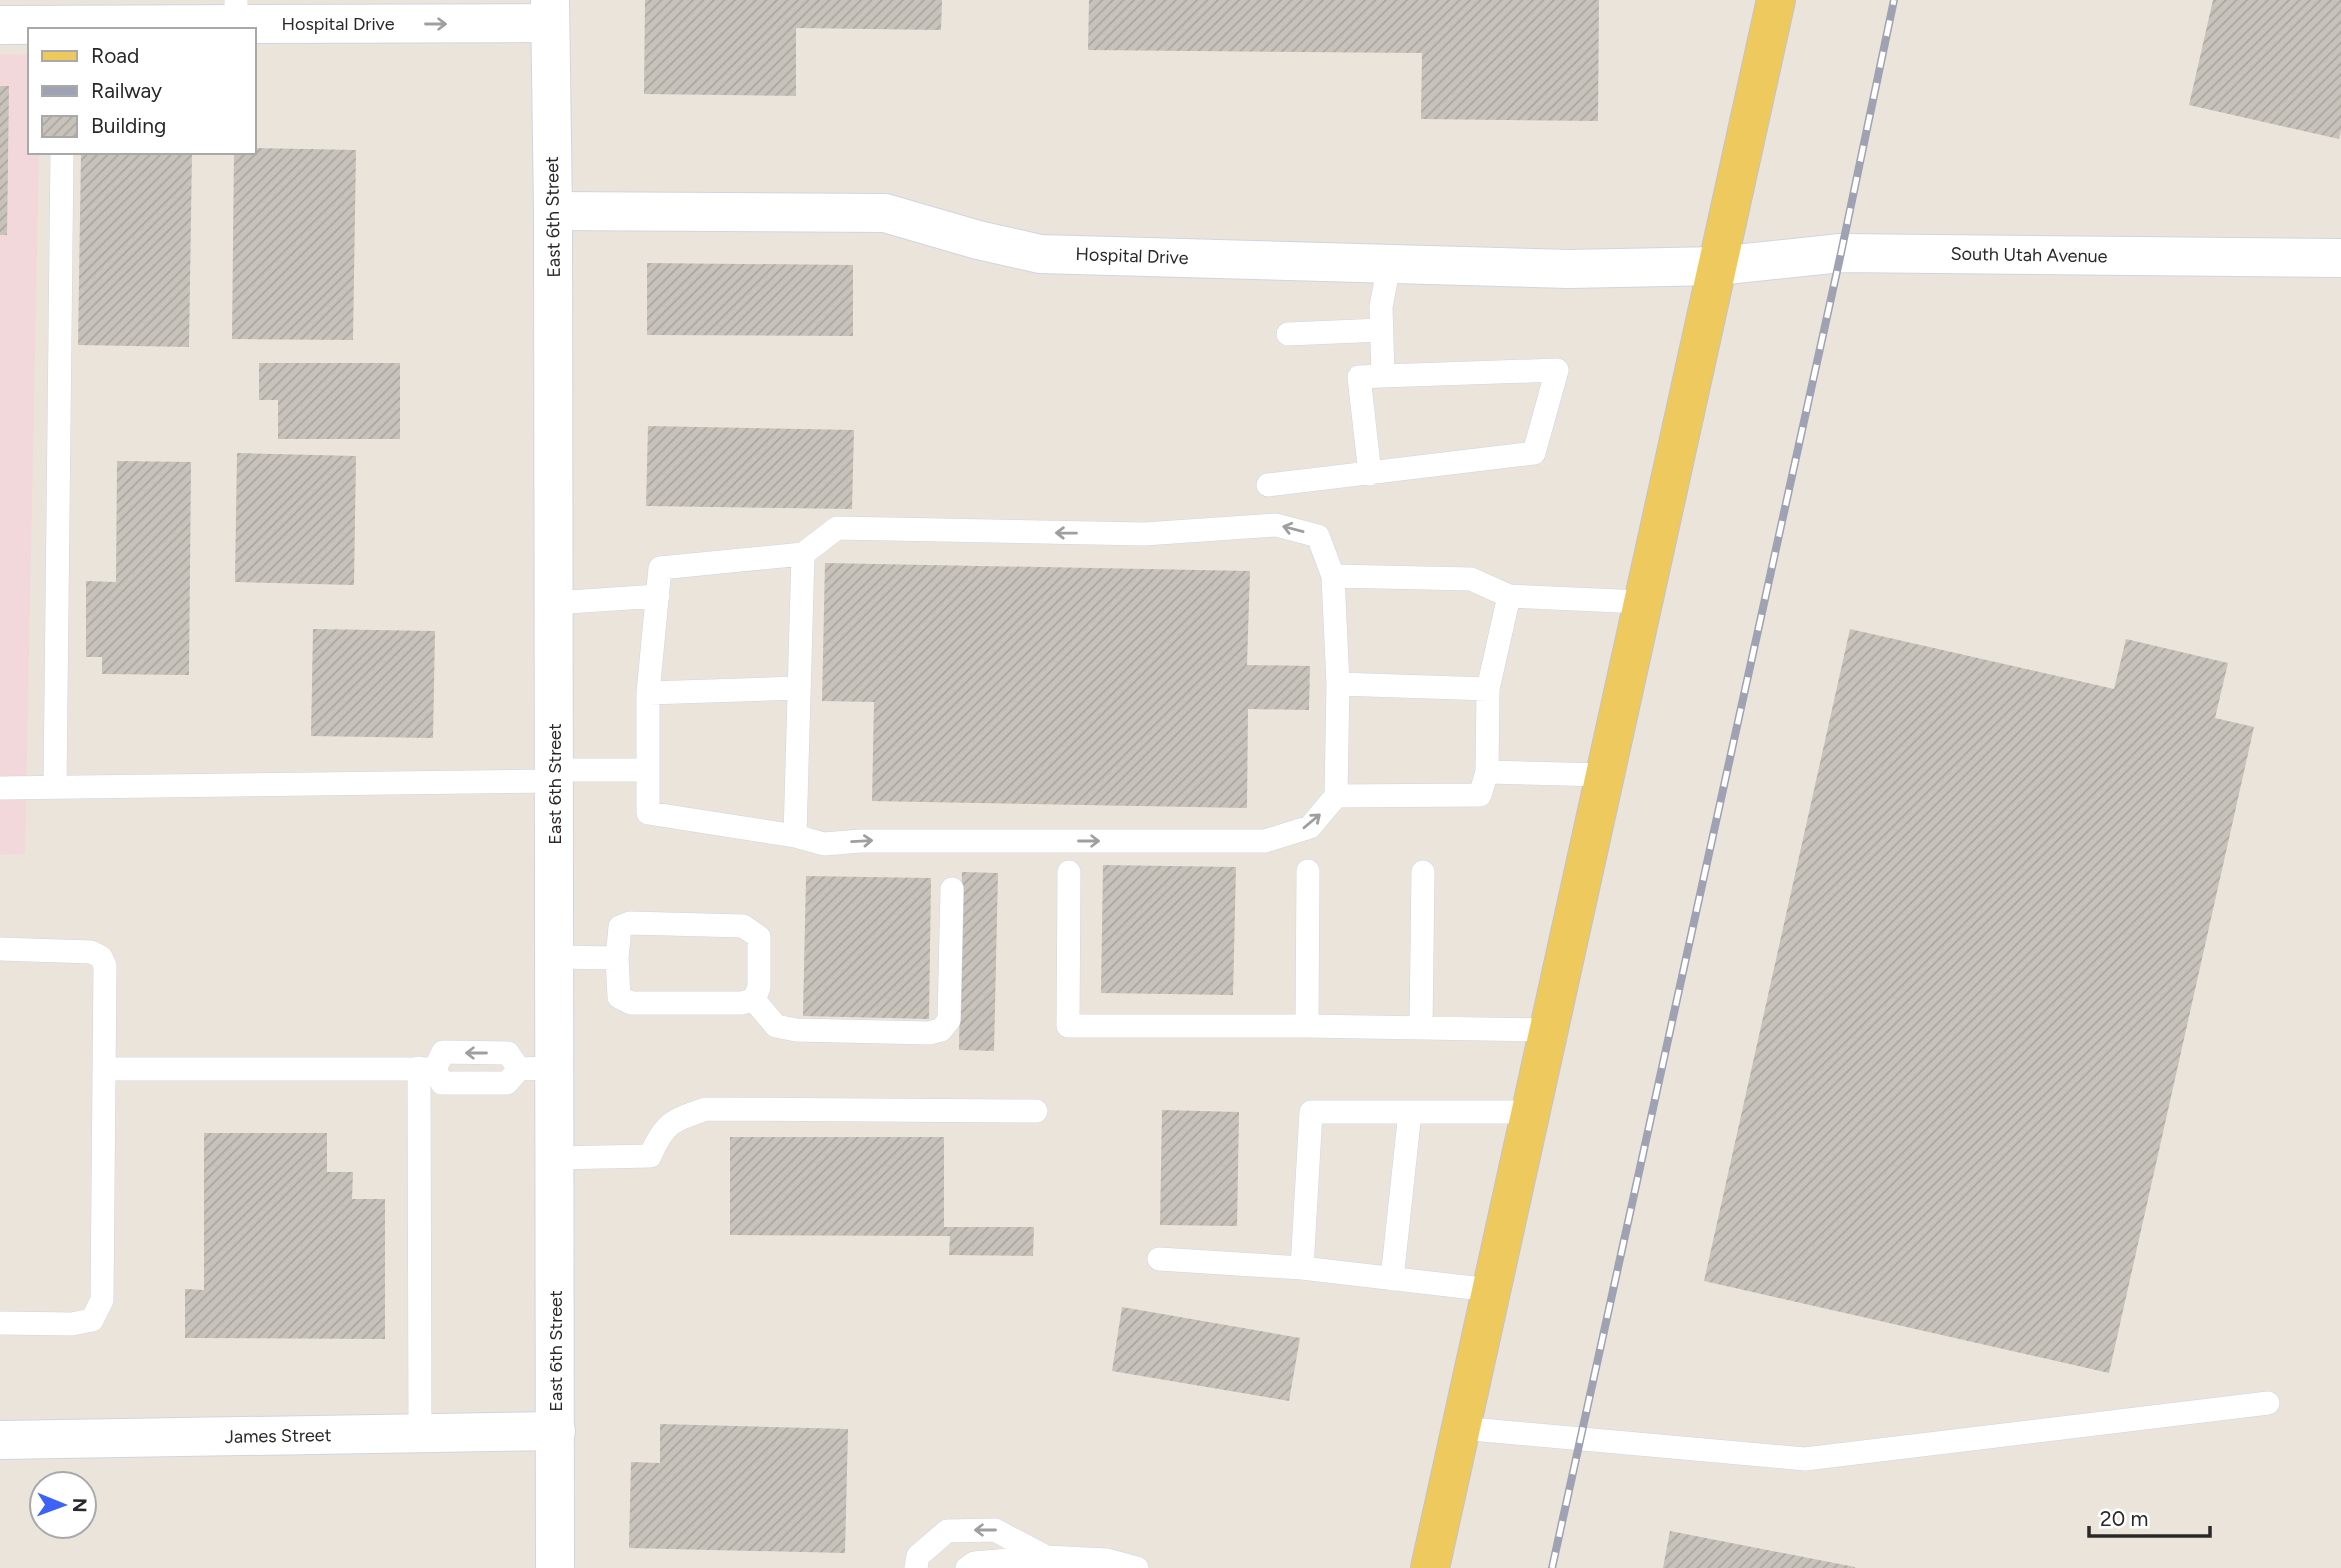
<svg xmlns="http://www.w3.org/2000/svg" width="2341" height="1568" font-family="Figtree,sans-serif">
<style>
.medical{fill:#f2d8da}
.building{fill:url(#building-hatch)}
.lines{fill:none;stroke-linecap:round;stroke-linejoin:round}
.service-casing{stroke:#d1d4e2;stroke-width:24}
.minor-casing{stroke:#d1d4e2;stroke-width:40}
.tertiary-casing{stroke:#d1d4e2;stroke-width:40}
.primary-casing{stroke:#c3c3c3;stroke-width:40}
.service{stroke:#fff;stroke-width:23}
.minor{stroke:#fff;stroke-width:38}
.tertiary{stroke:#fff;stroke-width:38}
.primary{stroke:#eeca5e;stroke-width:38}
.rail-casing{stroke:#9ea2b3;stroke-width:8}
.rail{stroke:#fff;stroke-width:5;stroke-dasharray:16;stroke-linecap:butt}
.oneway{stroke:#9f9f9f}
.labels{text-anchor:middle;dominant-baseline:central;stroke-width:7;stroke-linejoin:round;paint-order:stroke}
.street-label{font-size:18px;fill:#292929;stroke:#fff}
</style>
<defs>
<pattern id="building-hatch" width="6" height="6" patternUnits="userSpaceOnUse" patternTransform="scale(1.75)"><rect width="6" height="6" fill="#c7c2ba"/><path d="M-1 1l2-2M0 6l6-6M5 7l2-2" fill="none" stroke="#aba7a0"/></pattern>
</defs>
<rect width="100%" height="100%" fill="#ebe4db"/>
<path class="medical" d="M0 54 30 55V152H39L25 854 0 855Z"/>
<path class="building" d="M645 0H942L941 30 796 28V96L644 94Z
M1089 0H1599L1598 121 1421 119 1422 53 1088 50Z
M2213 0H2341V131L2339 139 2189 105Z
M0 86H9L7 235H0Z
M254 148 356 150 353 340 232 339 234 152H254Z
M81 152H192L189 347 78 345Z
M647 263 853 265V336L647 335Z
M259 363H400V439H278V400H259Z
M648 426 854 430 852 509 646 506Z
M237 453 356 456 354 585 235 582Z
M117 461 191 462 189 675 102 674V657H86V581L116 582Z
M825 563 1250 571 1247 665 1310 666 1309 710 1248 709 1247 808 872 801 874 702 822 701Z
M313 629 435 631 433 738 311 736Z
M1850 629 2114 689 2126 639 2228 663 2215 718 2254 727 2109 1373 1704 1281Z
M1103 865 1236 867 1233 995 1101 993Z
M962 872 998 873 994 1051 959 1050Z
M806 876 931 878 929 1019 803 1016Z
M1162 1110 1239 1112 1237 1226 1160 1225Z
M204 1133H327V1172H353L352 1199H385V1339L185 1338V1289L204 1290Z
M730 1137H944V1227H1034L1033 1256 949 1255 950 1236 730 1235Z
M1122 1307 1300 1338 1289 1401 1112 1371Z
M660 1424 848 1429 845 1553 629 1548 631 1462 660 1463Z
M1670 1531 1855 1567V1568H1663Z"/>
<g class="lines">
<defs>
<path id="service" d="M236 25V0
M1288 334 1381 330
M1370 474 1359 377 1383 376
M1268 485 1534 453 1557 370 1383 376 1381 307 1389 264
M803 554 795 836 648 813V693L660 568 803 554 837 528 1144 534 1276 525 1318 536 1333 576
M554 603 658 596
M1338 684 1488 689
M648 693 798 688
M555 770H648
M1487 772 1480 795 1336 796 1338 684 1333 576 1471 579 1509 596
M1604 775 1487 772 1488 689 1509 596 1642 602
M55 787 62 152
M0 788 555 781
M795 836 824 844 861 841H1265L1310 827 1336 796
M1308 871 1307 1026 1548 1030
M1069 872 1068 1026H1307
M0 949 91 952 101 957 105 966 102 1300 92 1320 72 1324 0 1323
M555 957 617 958 620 927 630 923 743 926 759 937V987L754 1000 776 1026 796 1030 929 1033 941 1030 949 1020 952 889
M617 958 619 997 631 1003H741L754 1000
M1421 1028 1423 872
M419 1068 420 1433
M105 1069H435
M435 1069 442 1083H507L519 1069 555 1068
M435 1069 443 1052 508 1053 519 1069
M555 1158 650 1156C665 1122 673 1120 706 1109L1036 1111
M1159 1259 1302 1268
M1392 1279 1410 1112
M1491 1290 1302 1268 1311 1112H1530
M1460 1428 1805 1459 2268 1403
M916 1568 918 1556 947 1531 995 1530 1046 1557
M967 1568 974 1563 1046 1557 1107 1560
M1107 1568V1560L1137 1568"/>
<path id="minor" d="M0 25 550 23
M553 211 885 213 978 240 1040 254 1569 269 1717 266 1841 253 2341 258
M0 1440 556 1431"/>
<path id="tertiary" d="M550 0 553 211 555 1568"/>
<path id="primary" d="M1430 1568 1776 0"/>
</defs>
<use href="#service" class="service-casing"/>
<use href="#minor" class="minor-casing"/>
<use href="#tertiary" class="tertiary-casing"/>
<use href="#primary" class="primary-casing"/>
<use href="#service" class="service"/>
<use href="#minor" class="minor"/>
<use href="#tertiary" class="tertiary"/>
<use href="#primary" class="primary"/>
<defs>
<path id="rail" d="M1552 1568 1841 253 1894 0"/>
</defs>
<use href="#rail" class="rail-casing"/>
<use href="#rail" class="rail"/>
</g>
<defs><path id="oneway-shaft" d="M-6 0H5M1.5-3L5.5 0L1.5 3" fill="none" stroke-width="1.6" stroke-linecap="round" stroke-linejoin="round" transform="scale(1.75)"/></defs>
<g class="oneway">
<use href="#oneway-shaft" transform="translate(436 24)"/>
<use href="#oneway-shaft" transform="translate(1293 529) rotate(-165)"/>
<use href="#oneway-shaft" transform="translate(1066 533) rotate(-179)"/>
<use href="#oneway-shaft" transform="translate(1312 821) rotate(-40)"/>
<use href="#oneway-shaft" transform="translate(862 841) rotate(-3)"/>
<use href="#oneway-shaft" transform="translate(1089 841)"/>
<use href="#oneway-shaft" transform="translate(476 1053) rotate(-180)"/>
<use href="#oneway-shaft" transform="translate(985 1530) rotate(-180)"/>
</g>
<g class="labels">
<g class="street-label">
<text x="338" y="24">Hospital Drive</text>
<text transform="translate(553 217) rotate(-91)">East 6th Street</text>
<text transform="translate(2029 255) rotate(1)">South Utah Avenue</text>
<text transform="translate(1132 256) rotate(2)">Hospital Drive</text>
<text transform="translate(555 784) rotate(-90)">East 6th Street</text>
<text transform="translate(556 1351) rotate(-90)">East 6th Street</text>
<text transform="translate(278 1436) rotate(-1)">James Street</text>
</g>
</g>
<rect x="28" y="28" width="228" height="126" fill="#ffffff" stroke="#a9a9a9" stroke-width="2"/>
<rect x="42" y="51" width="35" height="10" fill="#eeca5e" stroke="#a9a9a9" stroke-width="2"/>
<text x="91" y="63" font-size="21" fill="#292929">Road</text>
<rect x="42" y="86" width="35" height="10" fill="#9ea2b3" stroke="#a9a9a9" stroke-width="2"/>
<text x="91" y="98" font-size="21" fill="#292929">Railway</text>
<rect x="42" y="116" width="35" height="21" fill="url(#building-hatch)" stroke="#a9a9a9" stroke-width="2"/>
<text x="91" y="133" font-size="21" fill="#292929">Building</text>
<g transform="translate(63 1505) rotate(91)"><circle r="33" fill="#ffffff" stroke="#a9a9a9" stroke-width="2"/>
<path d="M0-5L12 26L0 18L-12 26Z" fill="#3d62f6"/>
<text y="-10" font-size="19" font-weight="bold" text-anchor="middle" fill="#292929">N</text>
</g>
<path d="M2089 1526v10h121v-10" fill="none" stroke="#292929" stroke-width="3.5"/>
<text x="2100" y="1526" font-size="21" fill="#292929" stroke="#ffffff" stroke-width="5" paint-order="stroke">20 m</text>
</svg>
